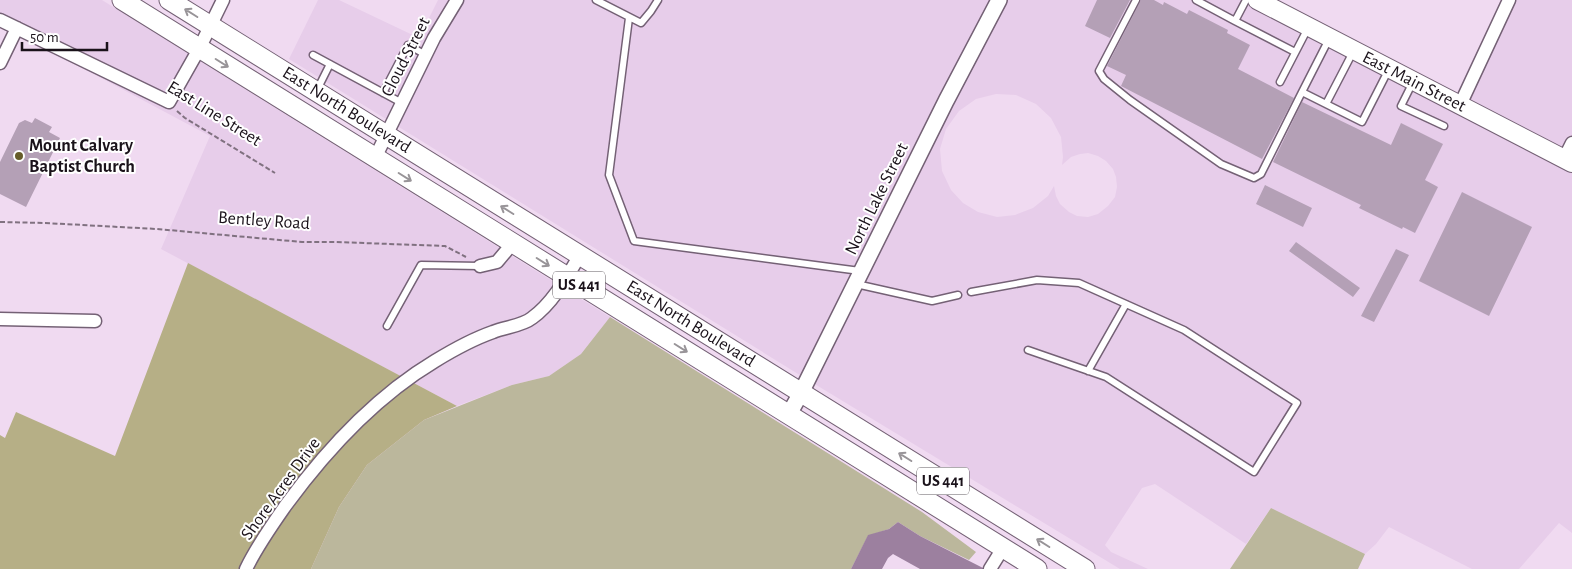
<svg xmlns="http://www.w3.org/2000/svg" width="1572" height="569" font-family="'Alegreya Sans',sans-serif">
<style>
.built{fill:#e7cdea;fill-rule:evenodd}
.green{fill:#bbb79c}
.forest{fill:#b6af86}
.water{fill:#9c809f}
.building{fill:#b4a0b6}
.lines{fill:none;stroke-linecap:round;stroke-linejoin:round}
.service-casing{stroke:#746175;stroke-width:9}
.minor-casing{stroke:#746175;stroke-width:15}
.tertiary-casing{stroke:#746175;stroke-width:18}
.secondary-casing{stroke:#746175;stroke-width:20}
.primary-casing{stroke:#746175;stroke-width:21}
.path{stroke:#807180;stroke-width:2;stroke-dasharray:5 2.5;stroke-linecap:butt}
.service{stroke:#fff;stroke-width:6}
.minor{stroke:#fff;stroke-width:12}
.tertiary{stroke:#fff;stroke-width:15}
.secondary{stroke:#fff;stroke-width:18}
.primary{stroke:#fff;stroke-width:19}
.oneway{stroke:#989498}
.poi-dot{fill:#665c29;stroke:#fff;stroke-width:2}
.labels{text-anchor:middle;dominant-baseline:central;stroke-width:4;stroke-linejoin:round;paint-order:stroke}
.shield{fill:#fff;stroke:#5f595f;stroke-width:1}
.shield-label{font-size:16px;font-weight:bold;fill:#1a121a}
.street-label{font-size:18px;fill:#1a121a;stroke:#fff}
.poi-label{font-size:18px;font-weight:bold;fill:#1a121a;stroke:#fff;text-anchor:start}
</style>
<rect width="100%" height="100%" fill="#f0daf1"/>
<path class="built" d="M0 0H102L610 317 581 354 549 376 512 385 457 406 161 249 210 136 0 24Z
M318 0H339L419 38 438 0H992L803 377 289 59Z
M1005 0H1243L1572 170V533L1559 523 1519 569H1472L1389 527 1376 544 1365 554 1271 508 1246 544 1155 484 1142 488 1105 545 1111 552 1148 569H1120L813 383ZM996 94 1016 95 1036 104 1051 118 1061 137 1063 157 1062 165 1071 157 1080 154 1088 153 1098 156 1106 161 1113 169 1116 177 1117 187 1115 197 1108 206 1098 214 1088 217 1077 216 1069 212 1060 204 1056 196 1054 186 1048 196 1033 208 1015 215 997 217 978 212 963 203 951 190 942 171 940 149 946 129 959 111 976 99Z
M1513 0H1572V156L1463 99Z"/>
<path class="green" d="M610 317 922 512 976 552 969 560 920 536 898 522 889 529 868 536 851 569H311L339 507 367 465 424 420 512 385 549 376 581 354Z
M1271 508 1365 554 1358 569H1230Z"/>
<path class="forest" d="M188 263 457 406 424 420 367 465 339 507 311 569H0V435L5 438 16 412 115 456Z"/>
<path class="water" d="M898 522 920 536 985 569H920L893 554 888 558 882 569H851L868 535 889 529Z"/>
<path class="building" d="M1097 0H1130L1110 38 1085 26Z
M1141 0H1154L1163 5 1164 2 1187 14 1189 10 1228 30 1227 33 1250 45 1238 69 1294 98 1262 159 1121 86 1126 75 1107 66Z
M1302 102 1391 145 1401 123 1443 144 1425 180 1438 187 1415 233 1403 227 1402 229 1359 208 1361 205 1273 162Z
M35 118 52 127 49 132 60 138 26 207 0 194V162L19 123 25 120 32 123Z
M1265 185 1312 208 1303 227 1256 204Z
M1462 192 1532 227 1489 316 1419 281Z
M1296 242 1360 288 1353 297 1289 251Z
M1396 249 1409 255 1374 322 1361 316Z"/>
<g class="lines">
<defs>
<path id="service" d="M596 0 641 23 651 11 658 0
M1136 0 1099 71 1104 79 1130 100 1221 164 1254 178 1261 174 1302 92
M1196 0 1235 21
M1246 0 1235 21 1295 52
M629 18 609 175 634 241 860 271
M1329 39 1302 92 1362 122 1389 69
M313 55 402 103
M1280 82 1308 28
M1413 82 1401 106 1444 126
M317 90 330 64
M383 93 408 45 426 55
M1326 104 1353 52
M856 284 932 301 958 295
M971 292 1037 280 1079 283 1184 330 1297 403 1254 472 1106 377 1028 350
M387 326 421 265 480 266
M1088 371 1126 304"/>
<path id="minor" d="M0 20 169 102 199 49 223 0
M0 63 17 28
M1460 105 1509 0
M375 158 434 38 457 0
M1564 159 1572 143
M480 266 497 262 512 244
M0 319 95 321
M246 569C257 546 272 525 286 505 327 449 375 397 435 361 453 350 473 339 493 332 505 327 522 326 532 318 553 303 567 277 580 255
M990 569 1003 548"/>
<path id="tertiary" d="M789 414 801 393 946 101 999 0"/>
<path id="secondary" d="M1257 0 1572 163"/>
<g id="primary">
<path d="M122 0 1037 569"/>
<path id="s1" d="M169 0 1085 569"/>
</g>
</defs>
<use href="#service" class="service-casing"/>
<use href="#minor" class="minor-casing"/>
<use href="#tertiary" class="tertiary-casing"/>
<use href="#secondary" class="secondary-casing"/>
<use href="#primary" class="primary-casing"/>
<path class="path" d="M177 111 185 118 275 173
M0 222 45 223 157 229 302 242H336L445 246 466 257"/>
<use href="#service" class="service"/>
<use href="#minor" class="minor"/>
<use href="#tertiary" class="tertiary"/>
<use href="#secondary" class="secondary"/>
<use href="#primary" class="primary"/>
</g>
<defs><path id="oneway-shaft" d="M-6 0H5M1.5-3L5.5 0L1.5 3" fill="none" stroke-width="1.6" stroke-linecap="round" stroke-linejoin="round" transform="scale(1.25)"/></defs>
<g class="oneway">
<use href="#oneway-shaft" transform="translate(191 13) rotate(-148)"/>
<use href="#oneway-shaft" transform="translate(222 63) rotate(32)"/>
<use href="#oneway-shaft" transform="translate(405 177) rotate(32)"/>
<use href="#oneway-shaft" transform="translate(507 210) rotate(-148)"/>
<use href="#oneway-shaft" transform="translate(543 262) rotate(32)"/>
<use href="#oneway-shaft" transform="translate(681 348) rotate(32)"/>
<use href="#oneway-shaft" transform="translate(905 457) rotate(-148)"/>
<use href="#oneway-shaft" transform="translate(1043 543) rotate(-148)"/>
</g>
<circle class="poi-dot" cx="19" cy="156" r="5"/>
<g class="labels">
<g class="shield">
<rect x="553" y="271.5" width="52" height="27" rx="4"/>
<rect x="917" y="467.5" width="52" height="27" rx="4"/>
</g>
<g class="shield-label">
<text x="579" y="285">US 441</text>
<text x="943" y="481">US 441</text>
</g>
<g class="street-label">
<text transform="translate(406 57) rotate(-63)">Cloud Street</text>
<text transform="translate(1414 82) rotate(27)">East Main Street</text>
<text stroke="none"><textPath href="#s1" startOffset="209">East North Boulevard</textPath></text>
<text transform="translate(214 114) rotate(32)">East Line Street</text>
<text transform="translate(877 199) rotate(-64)">North Lake Street</text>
<text transform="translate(264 221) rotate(4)">Bentley Road</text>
<text stroke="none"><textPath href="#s1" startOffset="614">East North Boulevard</textPath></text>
<text transform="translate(281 489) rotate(-54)">Shore Acres Drive</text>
</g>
<g class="poi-label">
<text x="29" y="146">Mount Calvary<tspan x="29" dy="21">Baptist Church</tspan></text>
</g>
</g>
<path d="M22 42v8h85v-8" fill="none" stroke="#1a121a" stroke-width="2.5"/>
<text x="30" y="42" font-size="15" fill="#1a121a" stroke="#ffffff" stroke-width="4" paint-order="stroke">50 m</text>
</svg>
